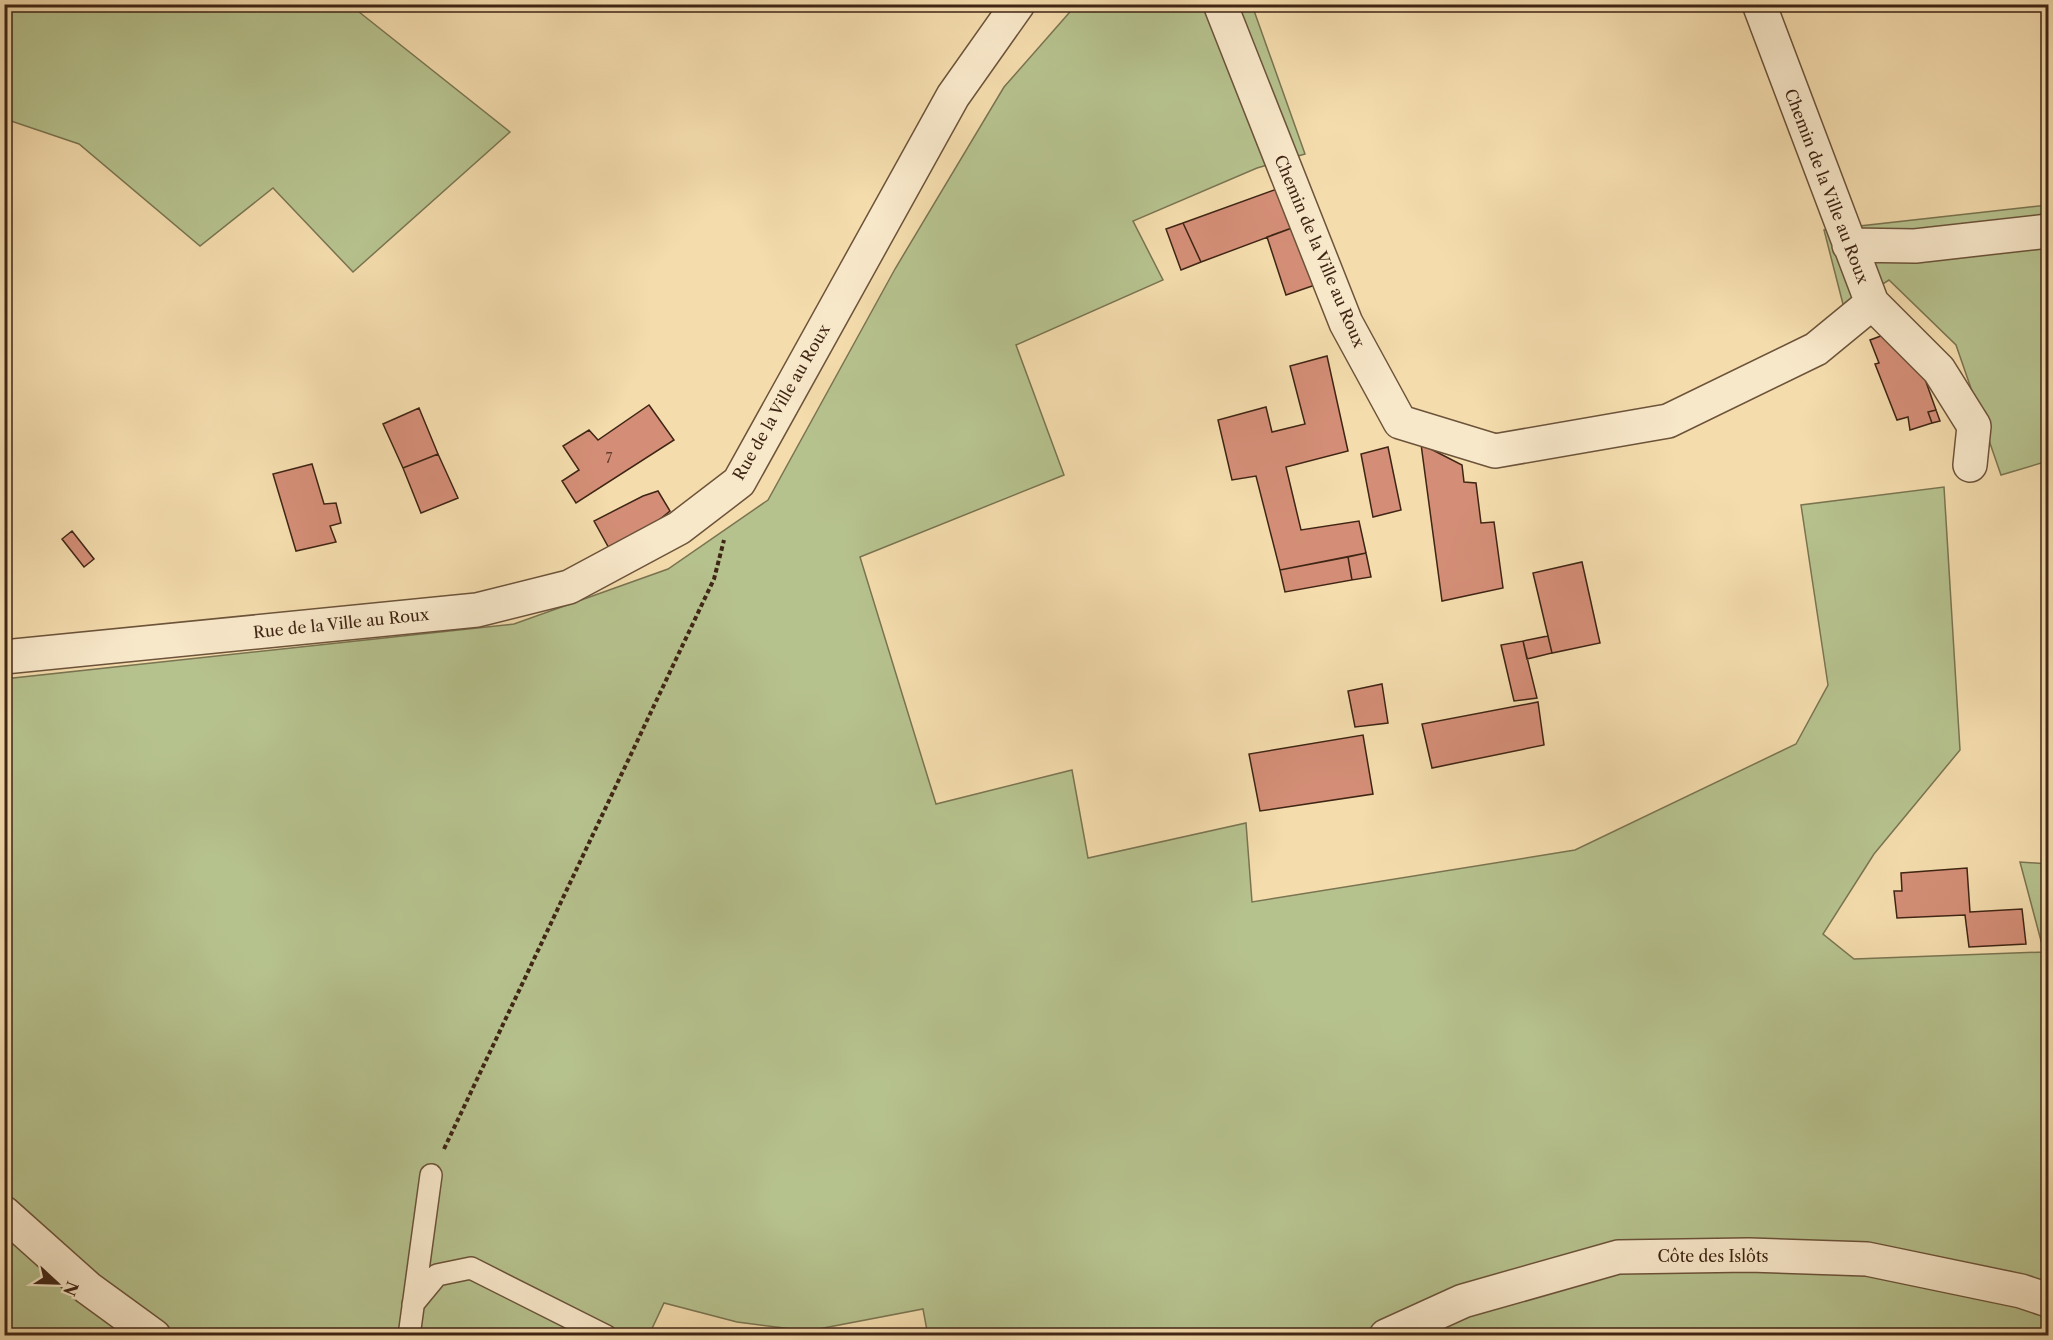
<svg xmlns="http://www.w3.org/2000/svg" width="2053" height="1340" font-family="'Libre Caslon Text',serif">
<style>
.green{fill:#b6c28e;stroke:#7a7451;stroke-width:1.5}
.building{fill:#d48e77;stroke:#3f2514;stroke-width:1.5}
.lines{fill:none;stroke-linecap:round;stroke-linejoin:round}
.service-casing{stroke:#6c533a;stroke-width:24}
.minor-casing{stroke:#6c533a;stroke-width:36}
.tertiary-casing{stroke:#6c533a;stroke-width:36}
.path{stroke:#3f2514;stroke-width:4;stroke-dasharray:4.5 3;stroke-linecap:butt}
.service{stroke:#f8e8ca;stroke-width:21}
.minor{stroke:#f8e8ca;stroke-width:33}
.tertiary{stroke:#f8e8ca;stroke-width:33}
.labels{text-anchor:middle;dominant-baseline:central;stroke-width:6;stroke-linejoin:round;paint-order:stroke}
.number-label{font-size:14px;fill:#643f2d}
.street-label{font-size:16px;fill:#3f2514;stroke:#f8e8ca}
</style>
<rect width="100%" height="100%" fill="#f4dcad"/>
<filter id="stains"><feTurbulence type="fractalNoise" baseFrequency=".00333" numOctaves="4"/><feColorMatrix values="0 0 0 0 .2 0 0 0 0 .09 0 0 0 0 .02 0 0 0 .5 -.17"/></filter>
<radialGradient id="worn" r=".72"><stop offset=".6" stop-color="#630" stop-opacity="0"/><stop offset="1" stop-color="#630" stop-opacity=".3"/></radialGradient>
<path class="green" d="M349 4 510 132 353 272 273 188 200 246 79 144 5 119V5Z
M1076 5H1252L1305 154 1257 168 1133 221 1163 280 1016 345 1064 475 860 557 936 804 1072 770 1088 858 1246 823 1252 902 1575 850 1796 744 1828 685 1801 505 1944 487 1960 750 1874 854 1823 934 1854 959 2044 952 2020 862 2048 864V1335L928 1336 923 1309 808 1331 737 1322 664 1303 649 1335H5L4 679 514 624 668 569 768 500 895 269 1004 87Z
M2048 205V461L2001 475 1956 345 1889 280 1844 308 1824 230Z"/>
<path class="building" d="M1288 185 1300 225 1201 262 1183 223Z
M1183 223 1201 262 1181 270 1166 229Z
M1300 225 1318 284 1286 295 1267 237Z
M1897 330 1914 348 1936 410 1928 412 1932 423 1910 430 1908 417 1897 420 1875 364 1879 363 1870 340Z
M1327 356 1348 451 1286 467 1301 530 1359 521 1366 553 1280 570 1256 476 1232 480 1218 420 1266 407 1272 432 1305 424 1290 366Z
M649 405 674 440 576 503 562 481 579 470 563 446 589 430 598 440Z
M419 408 438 454 403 468 383 424Z
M1936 410 1940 421 1932 423 1928 412Z
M1421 444 1462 465 1464 482 1476 483 1481 523 1494 522 1503 588 1442 601Z
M1388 447 1401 510 1373 517 1361 454Z
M438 454 458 498 421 513 403 468Z
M312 464 324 504 336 503 341 523 330 526 336 542 296 551 273 474Z
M658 491 670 511 654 524 610 550 594 521 643 496Z
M72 531 94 559 84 567 62 539Z
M1366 553 1371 577 1352 580 1348 557Z
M1348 557 1352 580 1285 592 1280 570Z
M1582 562 1600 643 1552 653 1533 573Z
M1548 636 1552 653 1527 659 1523 641Z
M1523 641 1537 698 1514 701 1501 645Z
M1382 684 1388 723 1355 727 1348 691Z
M1538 702 1544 745 1432 768 1422 724Z
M1363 735 1373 794 1260 811 1249 754Z
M1967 868 1970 912 2022 909 2026 944 1969 947 1965 915 1897 918 1894 891H1902L1901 873Z"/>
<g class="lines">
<defs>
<path id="service" d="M413 1304 437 1275 471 1268 606 1336
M409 1336 431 1175"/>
<path id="minor" d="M1220 4 1346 323 1400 422 1495 451 1668 421 1816 349 1872 303 1759 4
M1849 245 1915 246 2048 231
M1872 303 1939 370 1974 426 1970 465
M4 657 477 610 569 587 679 528 739 482 953 96 1018 4"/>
<path id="tertiary" d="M4 1213 88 1288 154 1336
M1386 1336 1463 1301 1618 1257 1749 1255 1867 1259 2021 1291 2048 1300"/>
</defs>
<use href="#service" class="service-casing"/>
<use href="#minor" class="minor-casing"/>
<use href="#tertiary" class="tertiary-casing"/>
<path class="path" d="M444 1149 714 579 724 540"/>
<use href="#service" class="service"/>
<use href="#minor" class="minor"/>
<use href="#tertiary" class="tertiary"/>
</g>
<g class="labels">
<g class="number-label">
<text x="609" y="458">7</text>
</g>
<g class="street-label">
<text transform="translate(1827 186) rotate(69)">Chemin de la Ville au Roux</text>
<text transform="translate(1320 251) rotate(67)">Chemin de la Ville au Roux</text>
<text transform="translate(781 402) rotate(-60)">Rue de la Ville au Roux</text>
<text transform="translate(341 623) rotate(-6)">Rue de la Ville au Roux</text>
<text x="1713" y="1256">Côte des Islôts</text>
</g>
</g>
<rect width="2053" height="1340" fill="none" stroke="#f4dcad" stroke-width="24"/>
<rect x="6" y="6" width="2041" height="1328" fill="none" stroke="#3f2514" stroke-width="3"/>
<rect x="12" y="12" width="2029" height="1316" fill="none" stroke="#3f2514" stroke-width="1.5"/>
<g transform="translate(57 1283) rotate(112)" stroke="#f8e8ca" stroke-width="4.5" paint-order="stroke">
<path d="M0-4.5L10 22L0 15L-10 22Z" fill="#3f2514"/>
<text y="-9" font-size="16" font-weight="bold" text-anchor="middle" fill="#3f2514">N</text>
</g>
<rect width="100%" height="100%" filter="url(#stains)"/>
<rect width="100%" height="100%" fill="url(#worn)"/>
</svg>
